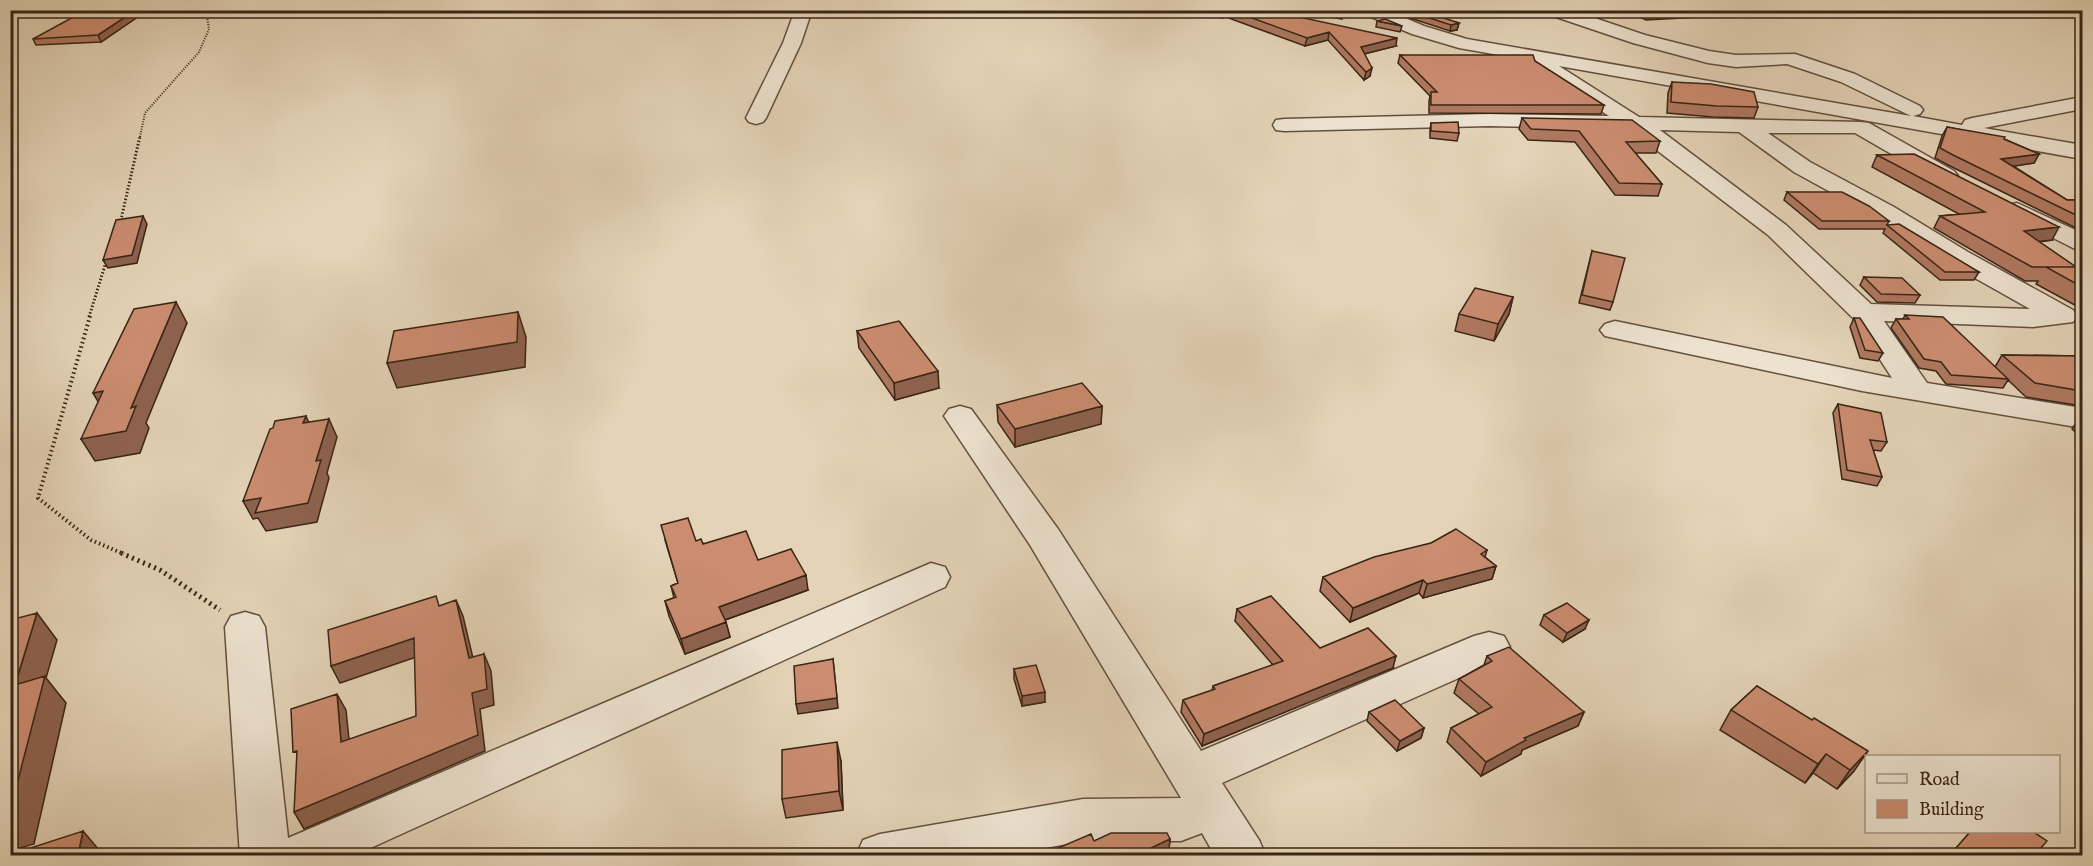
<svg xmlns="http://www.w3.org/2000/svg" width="2093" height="866" font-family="'IM FELL English',serif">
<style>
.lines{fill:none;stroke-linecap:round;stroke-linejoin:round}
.minor-casing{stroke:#63503e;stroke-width:3}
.path-far3{stroke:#382515;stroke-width:2;stroke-dasharray:1 1.5;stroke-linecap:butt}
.path-far2{stroke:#382515;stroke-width:3;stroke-dasharray:1.5 2;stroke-linecap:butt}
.path-far1{stroke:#382515;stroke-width:4;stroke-dasharray:1.5 3;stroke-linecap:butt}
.path{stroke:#382515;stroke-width:5;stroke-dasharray:2 4;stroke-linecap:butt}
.minor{fill:#ede2d0;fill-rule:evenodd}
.wall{fill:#af7860;stroke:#382515;stroke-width:1.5}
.shaded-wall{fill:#8e624e;stroke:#382515;stroke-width:1.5}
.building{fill:#cb8c70;stroke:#382515;stroke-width:1.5}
</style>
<rect width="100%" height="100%" fill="#e4d3b7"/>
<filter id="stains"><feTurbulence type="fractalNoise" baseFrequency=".00333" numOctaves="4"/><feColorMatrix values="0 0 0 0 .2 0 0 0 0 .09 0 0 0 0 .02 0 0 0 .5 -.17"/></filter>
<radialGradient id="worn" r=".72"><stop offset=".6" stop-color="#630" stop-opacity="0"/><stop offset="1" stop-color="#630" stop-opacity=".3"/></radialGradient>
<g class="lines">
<defs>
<path id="minor" d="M795 10H812L801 43 766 118 763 122 756 124 749 122 746 118 783 43Z
M1362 10H1386L1424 26 1467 39 1911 116 1841 82 1787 64 1736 67 1708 63 1633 43 1547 14 1545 10H1571L1645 35 1709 51 1736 55 1795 54 1855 74 1920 106 1923 110 1920 114 1913 116 1962 125 1965 120 1972 118 2082 97V109L1984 128 2082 145V159L1559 66 1639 117 1861 122 1869 123 1954 171 1958 176 1954 181 1946 183 1938 181 1855 133H1768L1810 162 1894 207 1968 252 2073 310 2077 316 2073 322 2033 327 1884 321 1927 383 2082 408V428L1862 391 1605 336 1600 330 1605 324 1615 321 1892 378 1853 318 1768 235 1629 129 1489 126 1284 131 1276 130 1273 125 1276 120 1284 119 1489 114 1609 116 1534 67 1533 61 1459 48 1412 34 1364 14ZM1660 130 1739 132 1794 172 1876 217 1950 264 2030 309 1871 304 1786 225Z
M2017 203 2082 233V251L2073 248 2008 215 2005 210 2008 205Z
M960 406 971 409 1058 529 1201 751 1474 636 1489 632 1504 636 1510 647 1504 658 1222 783 1259 840 1266 856H1215L1202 833 1181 841H1083L1003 856H856L863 840 880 834 1083 799 1181 798 1030 545 944 416 949 409Z
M931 563 945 567 950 577 945 587 353 856H240L225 627 231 616 245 612 259 616 265 627 288 838Z"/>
</defs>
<use href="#minor" class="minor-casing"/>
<path class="path-far3" d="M140 137 145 113 199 52 209 29 206 10"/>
<path class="path-far2" d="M120 224 140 136
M89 317 106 262"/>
<path class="path-far1" d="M90 316 38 498 91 540 124 554"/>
<path class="path" d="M121 553 160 570 220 610"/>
<use href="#minor" class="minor"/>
</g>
<path class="wall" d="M1198 10H1266L1396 46 1364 54 1370 76 1364 80 1328 40 1305 46 1226 17 1222 18Z
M1294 10H1342L1343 12 1342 19Z
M1626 10H1722L1720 16 1646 20Z
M145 12 101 42 36 45 33 39Z
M1411 12 1459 23 1457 30 1450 31 1410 18Z
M1377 21 1402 26 1400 32 1376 27Z
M1400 55 1604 105 1601 114 1429 113V101L1430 96 1398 63Z
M1672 82 1758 107 1754 118 1713 117 1667 113 1668 93Z
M1522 118 1660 141 1656 153H1635L1662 184 1658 196 1615 195 1575 142 1528 140 1519 129Z
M1431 123 1459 133 1457 141 1430 138V130Z
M1947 127 2004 139 2039 154 2034 163 2013 166 2067 200H2082V231L1948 165 1935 158 1942 136Z
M1877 155 2052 240 2039 242 2076 267H2082V309L2036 284 2038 281H2025L1934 228 1940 216 1959 214 1872 167Z
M1787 192 1889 221 1887 225 1979 272 1974 280H1940L1883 233 1885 229H1819L1784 200Z
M1592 251 1613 302 1610 310 1579 303Z
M1864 277 1920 295 1915 303 1877 302 1860 285Z
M1513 297 1509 314 1494 341 1455 331 1459 314Z
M1905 315 1995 367 2002 355 2082 356V406L2026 397 2008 380 2003 388 1946 384 1936 371 1919 368 1891 328 1896 319H1903Z
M1854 318 1883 353 1878 361 1860 358 1850 327Z
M857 331 939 388 895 400 859 348Z
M1838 404 1887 442 1881 451 1873 450 1882 477 1877 486 1842 479 1833 413Z
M997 405 1102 406 1101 424 1015 447 998 422Z
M2081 415H2082V439L2072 429Z
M665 540 696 541 758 560 808 590 725 620 730 637 685 654 669 616 665 601 674 598 671 586 678 583Z
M1487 550 1485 557 1496 566 1492 579 1423 598 1419 593 1350 622 1320 591 1323 577Z
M1237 609 1320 648 1393 668 1202 746 1181 712 1183 700 1212 691 1213 686 1273 665 1235 621Z
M1544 615 1585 629 1563 642 1540 625Z
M1487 656 1584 712 1578 726 1522 750 1521 754 1481 776 1447 742 1451 728 1479 714 1454 693 1459 679 1484 665Z
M1014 669 1045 702 1022 706 1014 679Z
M1757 686 1854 771 1837 789 1813 773 1805 783 1720 730 1731 710Z
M1369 712 1424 728 1421 738 1397 751 1367 721Z
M841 761 843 810 786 818 782 799Z
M1971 831 2035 855H1950Z
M1170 839 1169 849 1155 855H1058V848L1094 841Z"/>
<path class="shaded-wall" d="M136 10H144L145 12 101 42 98 35Z
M1223 10H1226V17L1222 18Z
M1459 23 1457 30 1450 31 1451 25Z
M1329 32 1328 40 1305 46 1307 38Z
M1397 38 1396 46 1360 55 1361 47Z
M1372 68 1370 76 1364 80 1366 72Z
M2039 154 2034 163 1996 169 2001 159Z
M143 216 147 224 137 263 108 268 103 260Z
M2059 227 2052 240 2016 244 2024 231Z
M1513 297 1509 314 1494 341 1498 324Z
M176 302 187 323 146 423 149 428 140 453 95 461 81 439 131 408Z
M518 312 526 337 525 367 397 388 387 363Z
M938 371 939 388 895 400 894 383Z
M103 391 106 415 93 393Z
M1102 406 1101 424 1015 447V429Z
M306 416 314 434 303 423Z
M329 419 337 437 327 473 329 478 317 522 266 531 258 518 253 519 243 501 316 461Z
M1496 566 1492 579 1423 598 1427 584Z
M806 575 808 590 722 621 719 607Z
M1423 580 1419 593 1350 622 1353 608Z
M456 600 463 616 477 675 469 658Z
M37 613 57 640 46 678 66 703 34 844 10 851V811L15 685Z
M1589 620 1585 629 1563 642 1567 633Z
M726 622 730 637 685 654 681 639Z
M414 638 422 655 340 683 331 666Z
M484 654 491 671 494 705 480 709 485 751 304 829 294 812 472 693Z
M1396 656 1393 668 1202 746 1204 734Z
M833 659 838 708 798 714 796 704Z
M1045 692V702L1022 706V696Z
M337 694 346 710 351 759 341 742Z
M1584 712 1578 726 1522 750 1521 754 1481 776 1486 762 1524 738Z
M1424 728 1421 738 1397 751 1400 741Z
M837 742 841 761 843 810 839 791Z
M1868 751 1854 771 1837 789 1850 770Z
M1826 754 1813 773 1805 783 1818 764Z
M83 831 99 850 98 855H78Z
M1170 839 1169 849 1155 855H1136Z"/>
<path class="building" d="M86 10H136L98 35 33 39Z
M1230 10H1266L1397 38 1361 47 1372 68 1366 72 1329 32 1307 38Z
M1415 10H1419L1459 23 1451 25 1411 12Z
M1644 10H1686L1648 13Z
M1385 19 1402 26 1377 21Z
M1400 55H1533L1535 61 1604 105H1431V92H1437Z
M1672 82 1711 84 1754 92 1758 107 1717 106 1671 102Z
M1522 118 1632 120 1660 141 1626 142 1662 184 1619 183 1579 131 1531 129Z
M1458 122 1459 133 1431 131V123Z
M1947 127 2005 137 2004 139 2039 154 2001 159 2067 200H2082V218L1953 155 1940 148Z
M1914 154 2059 227 2024 231 2076 267H2032L1940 216 1985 212 1877 155Z
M1787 192H1842L1869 206 1889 221H1822Z
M143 216 132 255 103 260 116 220Z
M1899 224 1979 272H1945L1887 225Z
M1592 251 1625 258 1613 302 1582 295Z
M2046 267H2082V287Z
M1864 277 1902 278 1920 295 1881 294Z
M1475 288 1513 297 1498 324 1459 314Z
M176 302 131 408 136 406 126 431 81 439 103 391 93 393 134 309Z
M518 312 517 342 387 363 394 331Z
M1905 315 1943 317 2008 379 1951 375 1941 362 1924 359 1896 319H1909Z
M1854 318H1860L1883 353 1865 350Z
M899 321 938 371 894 383 857 331Z
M2002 355 2082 356V391L2035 383Z
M1082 383 1102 406 1015 429 997 405Z
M1838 404 1881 413 1887 442 1870 440 1882 477 1847 470Z
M306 416 303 423 329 419 316 461 321 460 308 503 255 513 261 498 243 501 270 429 273 428 275 421Z
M688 518 696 541 701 539 703 544 746 531 758 560 791 549 806 575 719 607 726 622 681 639 665 601 676 597 671 586 678 583 661 525Z
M1456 529 1487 550 1481 554 1496 566 1427 584 1423 580 1353 608 1323 577 1374 557 1431 543Z
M436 596 439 606 456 600 469 658 484 654 487 689 472 693 478 735 294 812 297 751 293 752 291 709 337 694 341 742 416 716 414 638 331 666 328 630Z
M1271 596 1320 648 1368 628 1396 656 1204 734 1183 700 1215 689 1213 686 1283 661 1237 609Z
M1567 603 1589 620 1567 633 1544 615Z
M37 613 15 685 45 676 10 811V620Z
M1509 647 1584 712 1524 738 1526 740 1486 762 1451 728 1492 707 1459 679 1492 661 1487 656Z
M833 659 837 698 796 704 794 666Z
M1036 665 1045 692 1022 696 1014 669Z
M1757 686 1812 720 1814 718 1868 751 1850 770 1826 754 1818 764 1731 710Z
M1395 700 1424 728 1400 741 1369 712Z
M837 742 839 791 782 799V750Z
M83 831 78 855H20L21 851Z
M1971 831H2032L2047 841 2035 855H1968L1956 848Z
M1111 833H1167L1170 839 1136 855 1135 852 1127 855H1062L1058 848 1091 834 1094 841Z"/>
<rect width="2093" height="866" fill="none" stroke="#e4d3b7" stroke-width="36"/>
<rect x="12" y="12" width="2069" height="842" fill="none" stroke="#382515" stroke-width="3"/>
<rect x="18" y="18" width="2057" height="830" fill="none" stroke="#382515" stroke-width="1.5"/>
<rect x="1865" y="755" width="195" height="78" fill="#ede2d0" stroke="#a59685" stroke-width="1.5"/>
<rect x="1877" y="774" width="30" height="9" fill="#ede2d0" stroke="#a59685" stroke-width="1.5"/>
<text x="1919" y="785" font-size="18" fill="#382515">Road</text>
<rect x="1877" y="800" width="30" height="18" fill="#cb8c70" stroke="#a59685" stroke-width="1.5"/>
<text x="1919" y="815" font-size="18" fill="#382515">Building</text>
<rect width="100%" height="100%" filter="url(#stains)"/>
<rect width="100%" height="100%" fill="url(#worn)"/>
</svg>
